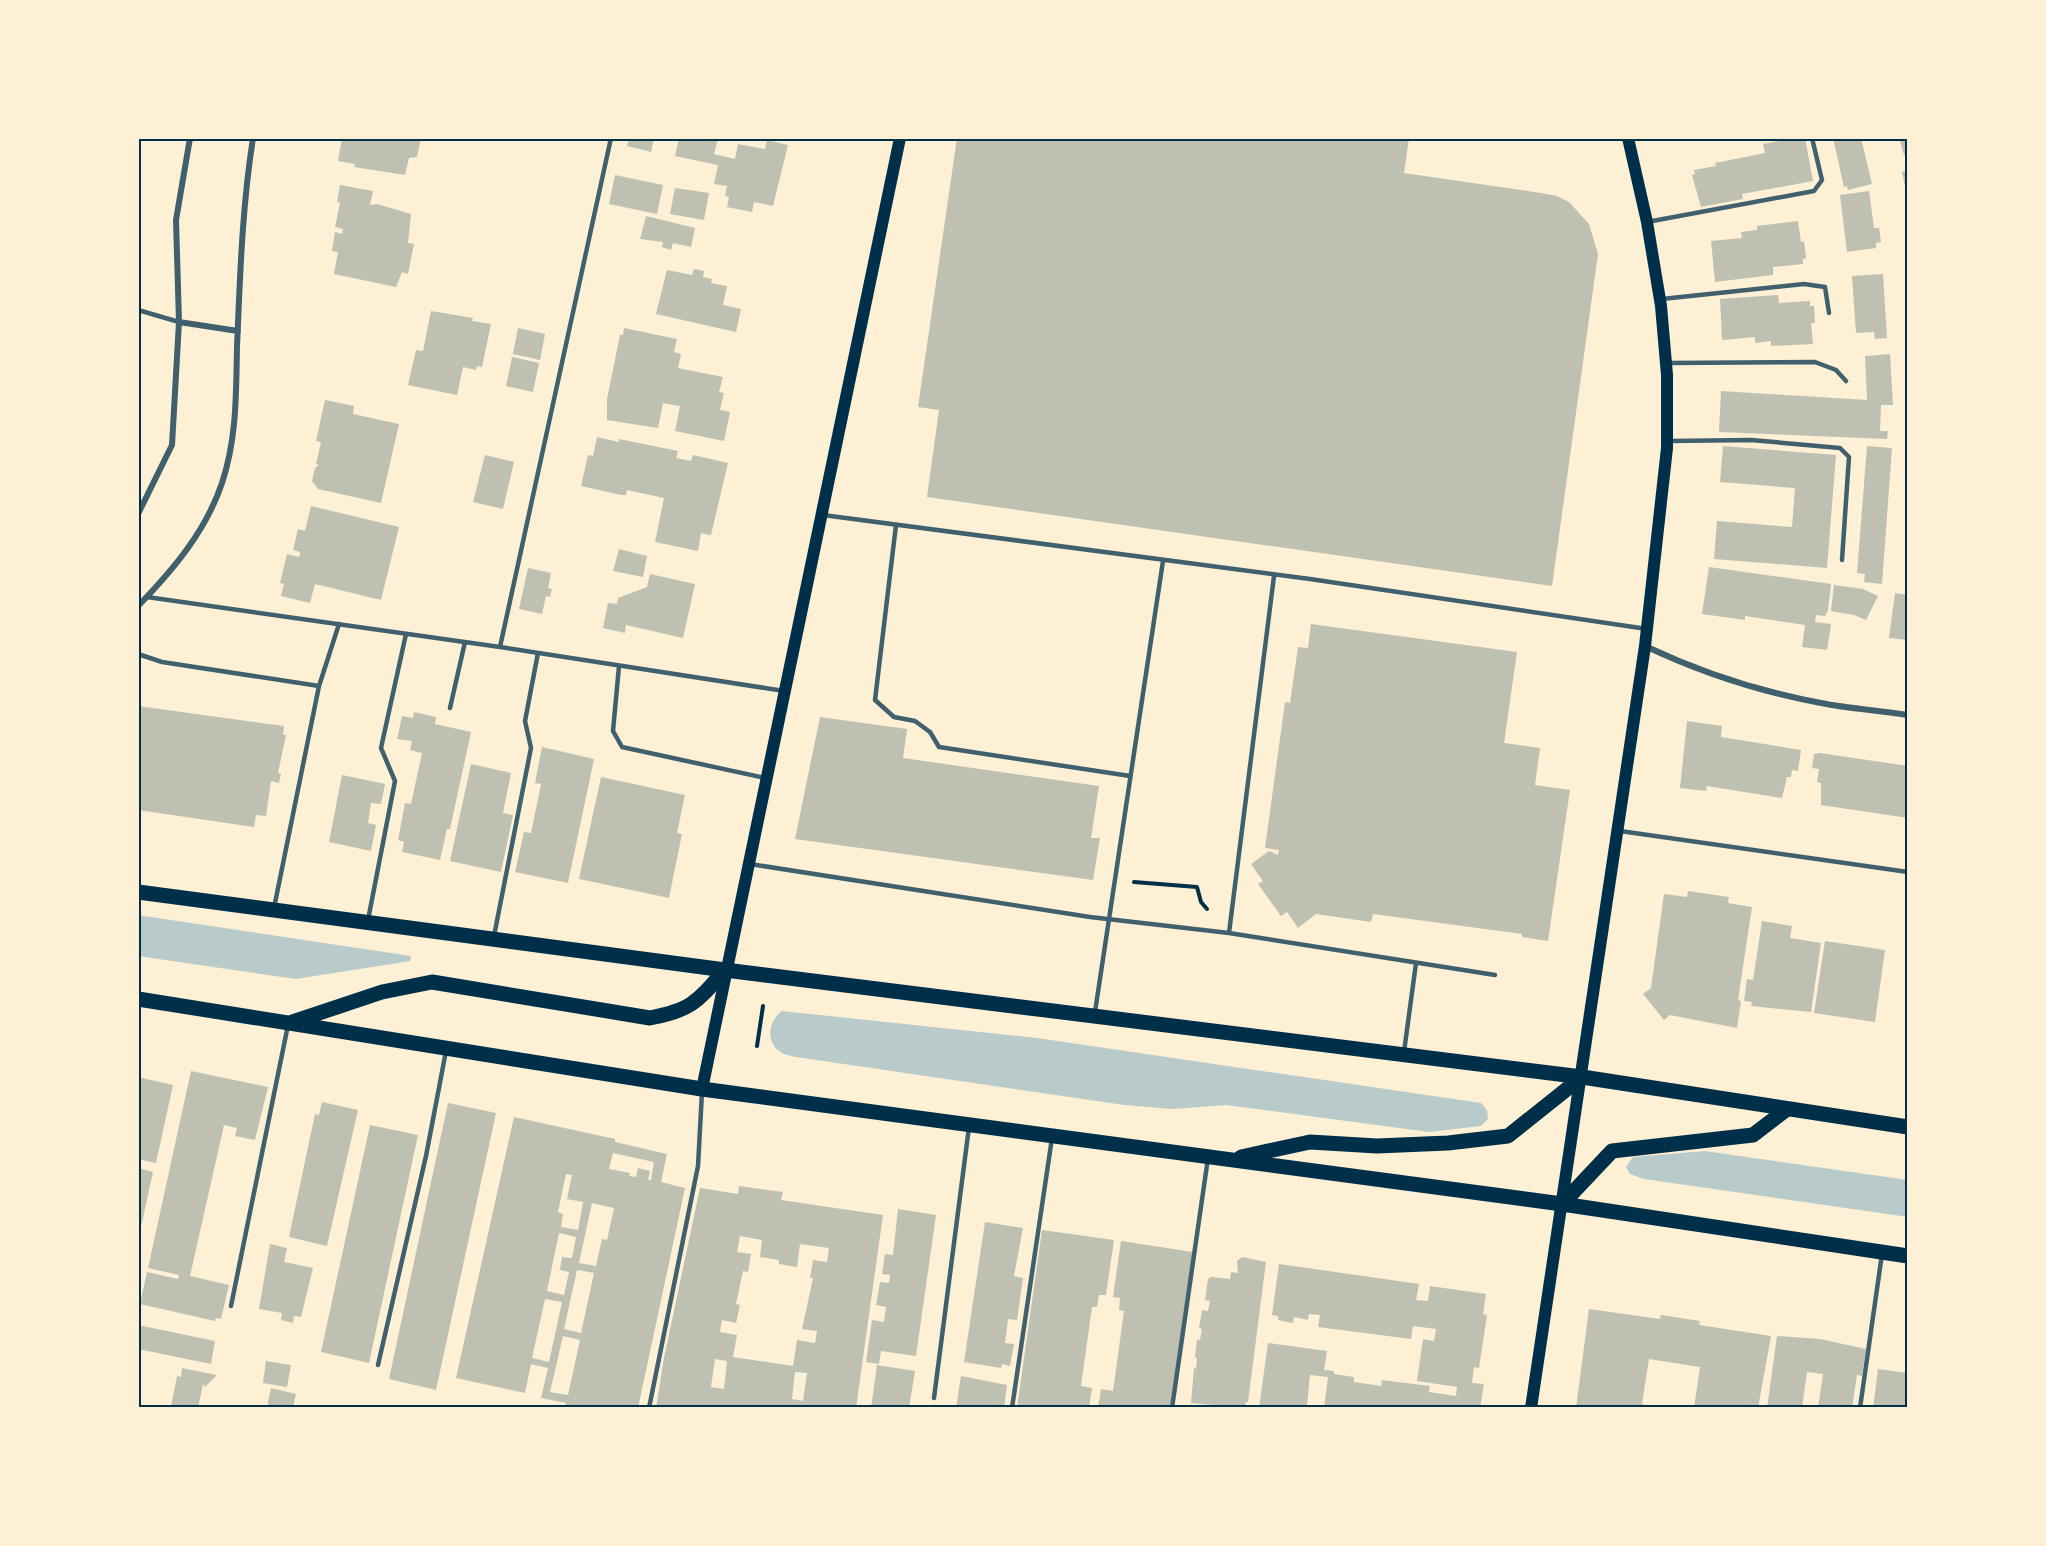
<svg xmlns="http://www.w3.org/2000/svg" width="2046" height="1546" font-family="'DM Sans',sans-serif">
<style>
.green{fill:#b9caca}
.building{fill:#bec0b2;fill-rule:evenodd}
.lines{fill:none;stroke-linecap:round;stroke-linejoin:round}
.path{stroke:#003049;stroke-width:4}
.service{stroke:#3f606c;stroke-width:4.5}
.minor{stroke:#3f606c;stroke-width:6}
.secondary{stroke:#003049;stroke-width:12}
.primary{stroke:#003049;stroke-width:15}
.neatline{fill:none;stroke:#003049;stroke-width:2}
</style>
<rect width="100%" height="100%" fill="#fdf0d5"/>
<path class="green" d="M138 915 411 956 410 961 296 979 138 956Z
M782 1011 1037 1038 1481 1103 1487 1110 1488 1119 1481 1126 1429 1132 1226 1105 1172 1109 1124 1105 803 1058C797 1057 790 1056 784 1054 764 1045 768 1021 782 1011Z
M1705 1151 1908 1180V1217L1644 1179 1630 1174 1626 1167 1633 1157Z"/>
<path class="building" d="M342 138H421L417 157 409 158 405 175 354 167 355 164 338 161Z
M629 138H654L651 152 627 146Z
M679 138H718L714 154 735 159 738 144 765 149 767 140 788 145 773 206 754 202 752 212 727 207 729 197 725 196 727 186 714 184 718 165 675 156Z
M957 138H1409L1404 173 1541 193 1557 196 1569 202 1589 224 1598 254 1552 586 927 497 939 410 918 407Z
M1794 138H1805L1813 181 1742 194 1743 199 1701 207 1692 175 1695 174 1694 170 1716 166 1715 163 1765 153 1763 144Z
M1833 138H1861L1872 184 1848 190 1847 186 1844 187Z
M1899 138H1908V154L1904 155Z
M1908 170V186H1905L1902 172Z
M615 175 663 185 657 214 609 204Z
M340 185 373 191 370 205 377 204 411 214 408 243 414 244 408 274 402 272 396 287 334 274 338 252 332 251 335 232 342 234 343 229 335 227 340 203 337 202Z
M675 188 709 193 704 220 670 214Z
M1869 191 1874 228H1879L1881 242 1876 243V248L1847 252 1840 195Z
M646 216 695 228 691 247 673 243 671 250 662 247 663 242 640 239Z
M1798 221 1801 242 1804 241 1806 258 1803 259V264L1773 267V275L1715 282 1711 241 1742 238 1741 232 1757 230V226Z
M694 269 704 271 703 277 712 279 711 283 727 286 723 305 741 309 736 332 656 314 667 270 692 275Z
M1883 274 1887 338 1875 339 1874 332 1856 333 1852 276Z
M1778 295 1779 303 1810 301V306H1814L1815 323H1811L1813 344 1771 346V341L1755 343V337L1722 340 1720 299Z
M431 311 473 318 472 321 491 324 482 367 477 366 476 370 463 367 457 395 408 385 416 350 423 351Z
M518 328 545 334 540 360 513 354Z
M624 328 677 339 674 352 681 354 678 368 723 377 719 392 724 393 720 410 730 412 724 441 675 431 680 406 663 403 658 428 607 420V399L620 335H623Z
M1890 354 1893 405H1881L1880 431H1888L1887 439 1719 432 1721 391 1867 400 1865 356Z
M512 357 539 363 533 392 506 386Z
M325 400 354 406 353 414 399 424 381 503 318 489 312 481 315 468 319 465 316 464 321 442 316 441Z
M597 437 619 442V439L678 451 676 458 691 461 693 455 728 463 711 535 701 533 698 551 655 542 664 498 627 490 626 495H621L581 486 588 455 593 456Z
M1723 446 1836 455 1827 568 1714 559 1717 521 1792 527 1795 488 1720 482Z
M1867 446 1892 448 1882 584 1864 582 1865 574 1857 573Z
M485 455 514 462 503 509 473 502Z
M311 506 399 527 381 600 315 584 310 603 281 596 284 584 280 583 287 554 299 557 300 552 293 550 298 529 305 531Z
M619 549 647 556 643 577 613 571Z
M1709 567 1831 584 1828 610 1825 616 1816 615 1815 622 1831 624 1827 650 1802 647 1805 625 1745 616V620L1702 614Z
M528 568 551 573 548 588 552 589 550 597 546 596 542 614 519 609Z
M650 574 695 584 683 638 626 625 625 633 603 628 608 603 617 604 618 598 647 587Z
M1834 585 1863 589 1878 596 1866 620 1854 615 1831 611Z
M1895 593 1908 595V640L1889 638Z
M1311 624 1517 652 1504 743 1540 748 1535 785 1570 790 1548 941 1522 937V934L1373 914 1371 922 1316 914 1298 928 1287 912 1281 916 1258 884 1263 881 1251 864 1269 851 1278 855 1279 850 1265 848 1285 702 1290 703 1298 647 1308 648Z
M138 706 284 726 283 735H286L278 773 281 774 279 783 271 781 266 816 256 815 254 827 138 810Z
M414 712 436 717 435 724 471 732 450 829H447L440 860 402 852 404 842 398 840 405 803 411 804 422 753 410 750 412 741 397 739 402 716 413 718Z
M820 717 907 729 903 758 1099 786 1091 838H1100L1093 880 795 839Z
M1687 721 1722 726 1721 737 1801 750 1798 771 1792 770 1791 777H1787L1782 798 1707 786 1706 791 1680 788Z
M542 747 594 759 568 883 515 872 524 832 531 833 541 784 535 783Z
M1820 753 1908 766V818L1821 805V783L1817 782 1819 769 1812 768 1814 754Z
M471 764 511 773 503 813 513 815 501 872 450 861Z
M342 775 385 784 381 804 371 803 368 823 376 825 371 851 329 842Z
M601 777 685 795 677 833 682 834 669 898 579 879Z
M1688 891 1729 897 1728 903 1752 907 1738 1000 1741 1001 1737 1028 1670 1015 1664 1020 1643 994 1651 988 1664 894 1687 897Z
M1762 921 1792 926 1790 938 1821 943 1811 1012 1751 1006 1752 1002 1744 1001 1747 979 1753 980Z
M1825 941 1885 950 1875 1022 1814 1013Z
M191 1071 268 1087 255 1140 235 1136 237 1128 224 1125 190 1276 229 1285 221 1319 216 1318 215 1321 140 1304 147 1272 178 1279 179 1275 148 1268Z
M138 1077 173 1085 156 1163 138 1159Z
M322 1102 358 1110 327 1246 289 1237 315 1114 319 1115Z
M448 1103 496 1113 436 1390 389 1379Z
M514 1117 615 1139V1142L667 1154 661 1182 685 1188 638 1408H565L566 1403 541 1398 548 1368 531 1364 525 1393 456 1378ZM613 1153 654 1162 651 1180H648L650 1171 638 1168 636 1177 629 1176 630 1173 609 1169ZM566 1174 572 1175 567 1199 583 1202 578 1230 561 1227 563 1214 558 1212ZM592 1203 614 1208 607 1240 602 1239 596 1266 579 1263ZM559 1233 576 1237 572 1258 562 1257 560 1270 569 1272 564 1295 547 1291ZM577 1270 594 1273 581 1333 564 1329ZM545 1299 562 1302 549 1362 532 1358ZM563 1336 580 1340 568 1395 550 1392Z
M370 1125 418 1135 369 1363 321 1352Z
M138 1168 153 1172 139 1236H138Z
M739 1186 783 1192 781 1200 883 1215 856 1408H656L664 1358 700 1188 738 1194ZM740 1236 762 1240 760 1257 779 1260V1264L797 1267 800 1244 829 1248 827 1262 813 1260 810 1278H813L802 1329 817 1331 815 1343 797 1340 793 1366 733 1357 737 1335 720 1332 722 1320 736 1323 740 1305 736 1304 743 1271 748 1272 751 1254 737 1252ZM715 1359 727 1361 724 1389 711 1387ZM795 1372 807 1373 803 1401 792 1399Z
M898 1209 936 1215 916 1356 881 1351 879 1364 866 1362 872 1320 884 1322 886 1307 876 1305 880 1282 889 1283 890 1275 882 1274 885 1254 893 1255Z
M985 1222 1023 1228 1014 1276 1023 1278 1017 1320 1008 1319 1005 1343 1014 1344 1010 1366 1002 1364 1001 1368 964 1362Z
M1042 1230 1114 1240 1106 1295H1099L1097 1307H1092L1081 1386 1092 1388 1089 1408H1017Z
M1121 1241 1193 1252 1170 1408H1098L1101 1389 1113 1391 1124 1311 1119 1310 1120 1298 1113 1297Z
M270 1244 287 1248 284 1262 313 1268 301 1317 294 1316 293 1323 281 1320 282 1313 259 1309Z
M1242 1257 1266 1262 1248 1402H1246L1245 1408 1191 1403 1194 1368 1196 1369 1197 1358H1195L1197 1340H1200L1202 1329 1199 1328 1202 1310 1208 1311 1210 1301 1205 1300 1208 1279 1211 1277 1230 1279 1231 1272 1238 1273 1237 1261Z
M1279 1264 1419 1284 1416 1300 1428 1301 1430 1286 1486 1294 1483 1314 1487 1315 1479 1368 1474 1367 1472 1383 1484 1384 1480 1408H1324L1328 1377 1310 1375 1307 1405 1317 1408H1259L1268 1343 1327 1351 1324 1370 1334 1371V1374L1354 1377V1382L1381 1386 1382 1380 1430 1386 1429 1392 1456 1396 1457 1387 1417 1381 1423 1339 1434 1341 1436 1329 1413 1326 1411 1339 1318 1327 1320 1315 1309 1314 1308 1320 1294 1317 1293 1323 1278 1320V1316L1272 1315Z
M1589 1309 1660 1319 1661 1315 1700 1321 1699 1325 1771 1336 1758 1408H1694L1700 1367 1649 1359 1642 1404 1658 1408H1576Z
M138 1325 215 1341 211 1364 138 1349Z
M1777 1336 1820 1339 1866 1349 1862 1376 1857 1375 1852 1408H1818L1823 1374 1807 1372 1802 1408H1767Z
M266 1361 291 1365 287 1387 263 1383Z
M877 1365 915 1371 909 1408H871Z
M182 1368 217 1375 205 1387 203 1384 198 1408 171 1406 177 1376 181 1377Z
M1878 1369 1908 1373V1408H1873Z
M961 1376 1007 1385 1004 1408H956Z
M271 1388 296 1394 293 1408H267Z"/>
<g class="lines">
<path class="path" d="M1134 882 1197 887 1201 902 1207 909
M757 1046 763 1006"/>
<path class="service" d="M1647 222 1814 191 1822 180 1812 138
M1662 299 1804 284 1825 287 1829 313
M138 310 179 322
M1666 363 1815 362 1836 370 1846 381
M1670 441 1751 440 1840 448 1849 457 1842 560
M823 515 1310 579 1647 629
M896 525 875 700 894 717 915 721 930 732 939 747 1130 776
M147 597 500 647 784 691
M500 647 611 138
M138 654 162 662 319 686 274 908
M619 666 613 731 622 747 765 778
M319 686 339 624
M450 708 465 642
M1620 831 1908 872
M750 864 1090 917 1229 933 1274 576
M368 920 395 781 381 748 406 634
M1229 933 1495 975
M494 936 531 748 525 721 538 653
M1095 1012 1163 561
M1404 1052 1416 963
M231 1306 288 1025
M378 1365 426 1156 446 1051
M934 1398 969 1127
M649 1408 698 1166 702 1092
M1012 1408 1052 1138
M1172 1408 1208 1158
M1860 1408 1882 1254"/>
<path class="minor" d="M179 322 238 331
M138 514 172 445 179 322 176 220 190 138
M138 606C173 570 206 531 222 483 237 438 236 393 237 347 240 277 242 208 253 138
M1645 646C1700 672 1761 692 1821 703 1850 709 1879 710 1908 715"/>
<path class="secondary" d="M702 1089 900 138
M1531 1408 1645 646 1667 448V375L1661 306 1647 222 1628 138"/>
<path class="primary" d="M138 892 725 970 1582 1077 1908 1127
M138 999 702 1089 1562 1204 1908 1256
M292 1022 382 992 432 982 650 1018C692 1010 697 1002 725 970
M1241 1157 1310 1142 1377 1146 1448 1143 1508 1136 1582 1077
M1562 1204 1612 1151 1753 1135 1787 1109"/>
</g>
<rect width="2046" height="1546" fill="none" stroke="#fdf0d5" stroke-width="279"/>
<rect x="140" y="140" width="1766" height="1266" class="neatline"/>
</svg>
